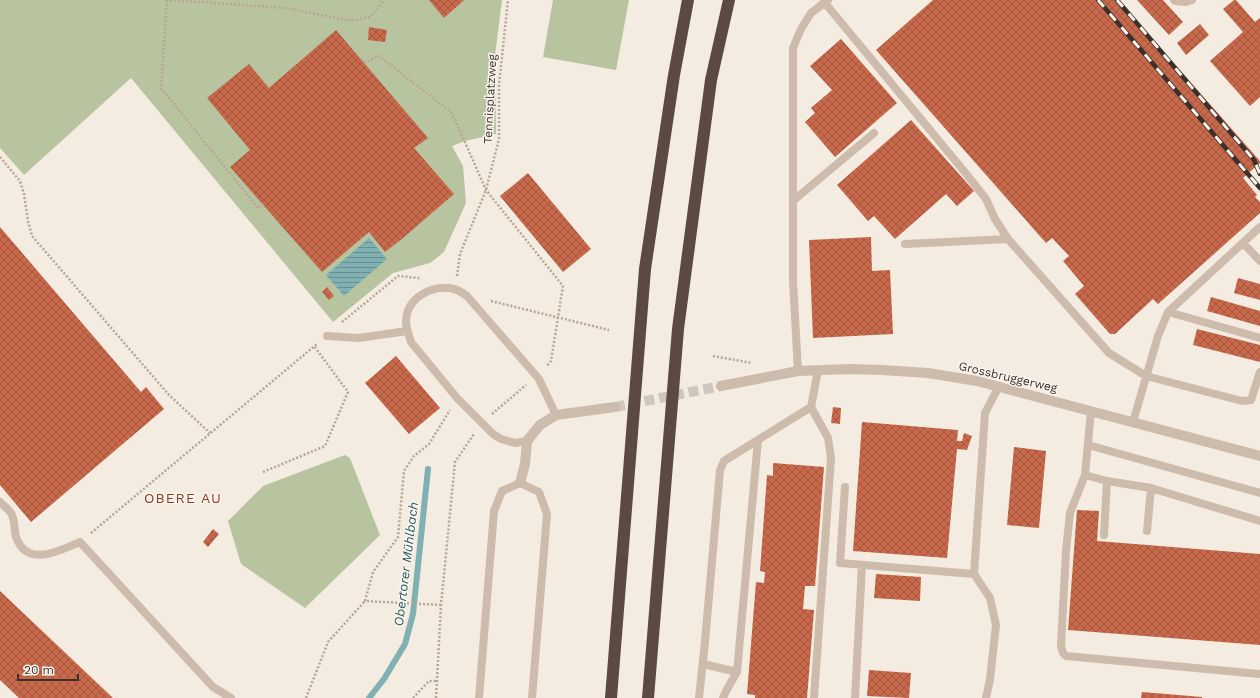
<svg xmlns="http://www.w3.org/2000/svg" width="1260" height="698" font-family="'Work Sans',sans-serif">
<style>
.pitch{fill:#b8c4a0}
.water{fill:url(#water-rules)}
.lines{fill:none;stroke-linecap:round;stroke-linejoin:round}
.stream{stroke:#7fb0b2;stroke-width:6}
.building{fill:url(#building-cross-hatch)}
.street-tunnel{stroke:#cfc6bd;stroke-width:10;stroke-dasharray:10 5;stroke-linecap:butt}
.path{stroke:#b9a596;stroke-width:2.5;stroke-dasharray:2 2;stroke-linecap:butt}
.lane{stroke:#cdbbac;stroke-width:8}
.street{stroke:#cdbbac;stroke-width:10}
.highway{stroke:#5c4a42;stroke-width:12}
.rail-casing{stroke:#3b302b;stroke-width:4.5}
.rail{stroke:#fbf5ee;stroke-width:3;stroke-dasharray:9;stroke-linecap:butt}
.labels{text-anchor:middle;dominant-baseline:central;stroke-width:3;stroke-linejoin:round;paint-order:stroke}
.street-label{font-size:12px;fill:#3b302b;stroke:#fbf5ee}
.water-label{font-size:13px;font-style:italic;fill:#1f5a5e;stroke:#fbf5ee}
.quarter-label{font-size:14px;letter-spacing:1px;fill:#8c3b22;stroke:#fbf5ee}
</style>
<defs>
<pattern id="water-rules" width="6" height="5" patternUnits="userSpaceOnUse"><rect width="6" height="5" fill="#7fb0b2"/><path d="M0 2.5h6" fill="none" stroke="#699091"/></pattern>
<pattern id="building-cross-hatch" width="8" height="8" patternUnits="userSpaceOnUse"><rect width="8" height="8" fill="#c8694b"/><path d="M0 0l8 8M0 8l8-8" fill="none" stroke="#a4573f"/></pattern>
</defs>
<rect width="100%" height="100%" fill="#f4ebe1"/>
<path class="pitch" d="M0 0H502L495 56 496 134 465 141 452 146 463 166 466 203 444 252 430 263 393 273 333 322 131 78 24 175 0 148Z
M553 0H629L616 70 543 57Z
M345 455 350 458 380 535 305 608 241 564 228 521 263 486Z"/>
<path class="water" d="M369 238 387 259 344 296 326 275Z"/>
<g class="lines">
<path class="stream" d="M369 698 384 679 405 644 413 614 428 469"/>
</g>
<path class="building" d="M429 0H464L444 18Z
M933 0H1118L1260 161V163L1243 178 1257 195 1255 197 1260 202V213L1158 304 1153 299 1115 334H1110L1075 294 1084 286 1063 261 1069 256 1052 238 1046 243 876 50Z
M1137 0H1163L1183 22 1169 35Z
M1234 0H1236L1255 22 1260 18V97L1250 106 1210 61 1243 32 1223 9Z
M1200 24 1209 35 1186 55 1177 43Z
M369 27 387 30 385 42 368 40Z
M336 30 428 138 414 148 454 194 403 238 385 252 369 232 322 272 230 167 250 150 207 98 249 64 269 88Z
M841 39 897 103 835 157 805 122 815 113 811 108 832 90 810 66Z
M911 120 974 191 957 206 946 194 895 239 874 216 868 221 837 185Z
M528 173 591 249 563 272 500 196Z
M0 227 141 392 146 387 164 409 31 522 0 485Z
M871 237 872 271 890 270 893 334 813 338 809 240Z
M1238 278 1260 284V300L1234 293Z
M327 287 334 296 329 300 322 292Z
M1211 297 1260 311V326L1207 311Z
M1197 329 1260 345V362L1193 345Z
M396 356 440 408 409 434 365 383Z
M833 407 841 408 840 424 831 423Z
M862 422 958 430 957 441H962L964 433 972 436 967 450 957 449 947 558 853 551Z
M1014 447 1046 451 1039 528 1007 525Z
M773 463 824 467 815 586H805L803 609 814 610 807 698H755V695L747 694 756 582 764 583 765 572 760 571 767 475 773 476Z
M1077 510 1099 511 1097 541 1260 554V645L1068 630Z
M213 529 219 534 208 547 203 542Z
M876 574 921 577 920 601 874 598Z
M0 591 113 698H19L0 680Z
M869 670 911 673 909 698 867 696Z
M1142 692 1202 697V698H1141Z"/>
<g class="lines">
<path class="street-tunnel" d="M615 407 721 386"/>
<path class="path" d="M167 0 161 88 258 208 263 204
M170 0 286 8 351 21 370 17 384 0
M364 63 379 56 452 113 486 190 563 286 551 361 547 366
M0 157 20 181 24 194 28 221 32 236 169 395 210 433
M457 276 460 254 486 190 499 139V85L508 0
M491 301 609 330
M342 322 398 276 418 278 421 280
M713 356 752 363
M492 414 526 385
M263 472 325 446 348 392 314 346
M91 533 317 344
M441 605 365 601 373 572 398 537 404 471 414 456 429 444 450 410
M306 698 328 642 365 601
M413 698 429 681H437
M436 698 441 605 455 462 474 434"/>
<path class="lane" d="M824 0 825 3 968 176 986 199 995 219 1008 239 1109 353 1146 376 1242 401 1251 400 1260 372
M1174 0 1175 1 1186 2 1192 0
M794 200 874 133
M1243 243 1260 261
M905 244 1008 239
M1168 312 1260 338
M327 336 359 338 407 331
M798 371 793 281V48L801 29 811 13 828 0
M811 407 828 438 831 458 814 698
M1091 411 1085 475 1070 513 1066 551 1061 646 1063 653 1066 656 1260 674
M1133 422 1158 336 1168 312 1260 227
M527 441 515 443 501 439 493 434 457 398 411 342C409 335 406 328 406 321 407 297 433 284 454 289 458 290 463 293 467 296L539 379 556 415
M1088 445 1260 493
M1085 475 1107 481 1151 488 1260 521
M845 487 840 563 974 574 985 413 999 386
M0 502C3 505 8 509 11 513 15 519 14 530 16 537 27 568 59 551 80 542L213 687 231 698
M1147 531 1151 488
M1104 535 1107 481
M974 574 990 598 996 625 990 679 986 698
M703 664 737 672
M479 698 494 511 502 491 520 483 539 492 547 514 532 698
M699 698 705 642 720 470 724 461 811 407 818 370
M723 698 726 691 737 672 758 440
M855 698 862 565"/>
<path class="street" d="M721 386 798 371 850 369 882 370 928 373 977 381 1260 456
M520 483 525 464 527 441 540 425 556 415 615 407"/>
<path class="highway" d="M611 698 645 269 674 75 688 0
M648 698 678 329 711 80 729 0"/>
<defs>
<path id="rail" d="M1098 0 1260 188
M1117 0 1254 160 1260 174"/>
</defs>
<use href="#rail" class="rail-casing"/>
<use href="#rail" class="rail"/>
</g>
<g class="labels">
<g class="street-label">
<text transform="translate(490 99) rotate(-87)">Tennisplatzweg</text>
<text transform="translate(1008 377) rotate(13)">Grossbruggerweg</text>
</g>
<g class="water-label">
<text transform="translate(406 564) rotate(-83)">Obertorer Mühlbach</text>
</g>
<g class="quarter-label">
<text x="183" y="498">OBERE AU</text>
</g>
</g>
<path d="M18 674v6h60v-6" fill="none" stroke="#3b302b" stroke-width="2"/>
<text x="24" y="674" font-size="12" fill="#3b302b" stroke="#fbf5ee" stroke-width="3" paint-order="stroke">20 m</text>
</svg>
